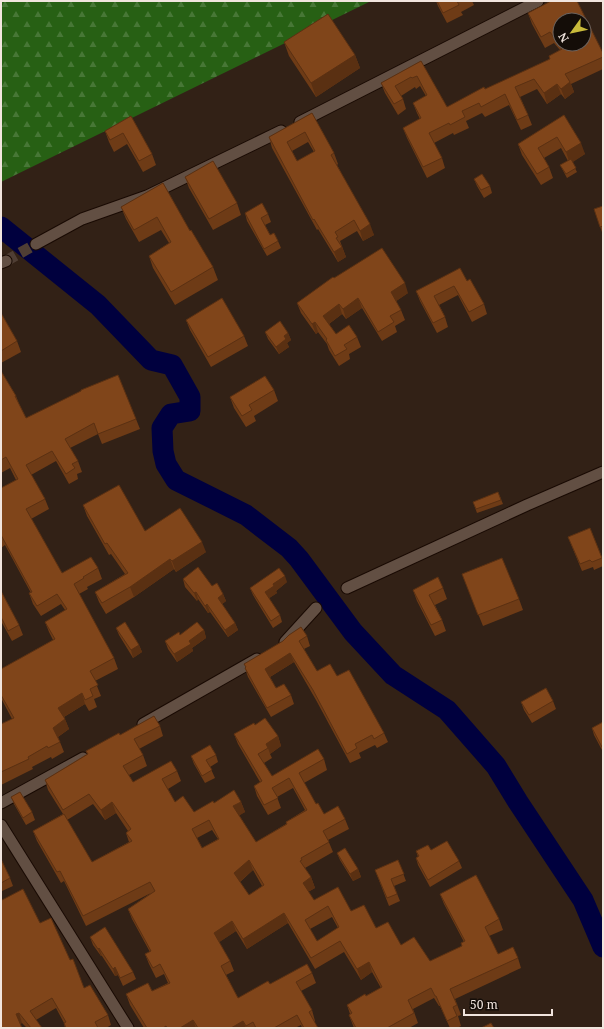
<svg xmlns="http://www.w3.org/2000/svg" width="604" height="1029" font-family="'Noto Serif',serif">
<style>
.forest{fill:url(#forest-firs)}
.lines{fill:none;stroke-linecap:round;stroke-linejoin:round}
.river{stroke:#00003e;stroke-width:21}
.minor-tunnel{stroke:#4f3e34;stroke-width:11;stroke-dasharray:11 5.5;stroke-linecap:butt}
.minor-casing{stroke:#190a03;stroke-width:13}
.minor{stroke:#624f43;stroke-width:11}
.wall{fill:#6e3b16;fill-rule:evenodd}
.shaded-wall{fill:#5a3012}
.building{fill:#80451a;stroke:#5a3012;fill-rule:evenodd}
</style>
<defs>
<pattern id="forest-firs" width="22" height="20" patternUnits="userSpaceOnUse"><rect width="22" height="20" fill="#276014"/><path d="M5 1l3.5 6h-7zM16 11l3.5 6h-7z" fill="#477736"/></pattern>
</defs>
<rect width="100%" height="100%" fill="#322116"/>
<path class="forest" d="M1 1H371L1 182Z"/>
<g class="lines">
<path class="river" d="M1 227 98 305 151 360 172 365 190 397V411L171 414 162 428 163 451 166 464 176 480 246 515 289 548 299 559 353 632 393 675 447 710 496 766 518 802 583 900 603 947"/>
<path class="minor-tunnel" d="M6 261 36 244"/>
<defs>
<path id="minor" d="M300 122 538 1
M36 244 82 219 147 196 281 131
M1 263 6 261
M347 588 527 505 603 472
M285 642 316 608
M143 724 257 659
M1 803 83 758
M1 825 128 1028"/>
</defs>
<use href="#minor" class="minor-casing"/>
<use href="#minor" class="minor"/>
</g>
<path class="wall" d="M436 1H472L474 5 461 12 463 15 447 23 438 6Z
M528 13 603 53V69L571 84 574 92 565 99 561 94 547 104 537 89 520 97 528 115 532 125 521 130 509 105 485 117 482 113 466 121 469 128 454 135 453 133 434 143 442 158 445 168 427 178 407 138 403 128 420 119 417 113 413 103 426 96 420 86 416 89 415 87 401 96 403 99 406 109 398 115 385 93 381 83 421 61 447 107 550 59 549 56 560 50 554 43 545 48 532 24Z
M284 42 355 55 360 68 316 97 289 56Z
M312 113 334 153 338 164 337 165 374 235 363 241 357 231 340 241 346 257 338 262 318 229 317 230 272 148 269 137ZM308 142 314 152 297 161 292 151Z
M564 115 585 154 572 162 577 172 567 178 560 165 568 161 561 148 544 158 549 167 553 178 541 185 522 155 518 144Z
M131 116 152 154 156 165 143 172 127 144 114 152 109 142 105 131Z
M185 177 237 203 241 215 213 230 189 188Z
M474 179 490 186 492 193 484 198 477 186Z
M163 183 190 231 213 267 218 280 175 305 153 268 149 256 169 243 161 230 139 242 126 219 121 207Z
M603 206V235L594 209Z
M245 213 268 214 271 222 265 225 270 235 278 241 281 248 267 256 247 221Z
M334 278 408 293 396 301 401 310 405 320 395 326 397 332 382 341 362 308 346 319 342 314 329 324 336 334 357 337 361 347 349 354 350 359 339 366 329 350 327 344 318 332 316 334 301 313 297 303Z
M467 281 484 304 487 314 472 322 458 295 439 305 445 317 448 327 437 333 420 301 416 291Z
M1 313 17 341 21 352 1 363Z
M186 320 244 336 248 346 211 367 190 330Z
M265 332 288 333 291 340 287 343 289 347 279 354 268 339Z
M1 371 16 396 19 404 26 418 136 419 140 429 102 444 98 434 70 448 78 461 82 472 77 474 78 479 69 484 56 461 31 475 45 499 49 509 31 519 62 573 98 568 102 579 87 587 88 589 79 594 114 658 118 669 95 681 101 696 94 699 97 707 89 711 85 704 64 717 69 729 58 737 64 752 52 759 51 757 32 767 33 769 1 785V724L12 719 1 698V669L53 640 49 632 45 622 65 610 61 604 41 616 33 604 29 593H31L5 545 1 548V488L16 480 10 468 1 473Z
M274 390 278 401 254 416 256 421 246 427 234 408 230 397Z
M498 492 503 504 477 513 473 502Z
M83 505 145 531 206 552 176 572 174 569 134 597 106 614 99 602 95 592 125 574 111 554 109 555 87 516Z
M590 528 603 560V566L594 570 593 567 582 571 568 537Z
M462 574 519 599 523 610 483 626Z
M183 579 212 586 223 594 226 601 222 604 235 623 238 630 228 637 210 612 208 613 198 599 197 601 185 587Z
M287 582 276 591 277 593 269 598 280 615 282 622 273 628 253 595 250 588Z
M443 588 447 599 435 605 442 620 446 631 435 636 417 601 413 590Z
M1 591 19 625 23 635 12 641 1 621Z
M116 628 139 645 142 652 133 658 119 635Z
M204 630 206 638 192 648 193 651 177 662 168 649 165 641 180 635Z
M307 636 310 646 304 649 317 671 337 676 384 733 388 742 377 748 375 745 359 753 361 758 350 763 316 700 294 662 270 677 276 688 291 695 294 704 271 717 248 677 245 668 246 667 244 664Z
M553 701 556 709 532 723 524 710 521 702Z
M603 722V752L594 735 592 728Z
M255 725 278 736 281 746 270 754 272 758 264 763 272 776 324 759 327 770 304 783 316 804 324 814 345 819 349 829 328 840 333 852 305 868 311 877 315 888 308 892 314 900 351 911 401 945 430 961 462 946 461 943 464 942 444 904 440 894 499 919 503 930 489 936 498 954 518 958 521 968 455 999 461 1015 458 1016 461 1026 457 1028H450L440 1006H439L434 998 413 1009 418 1023 409 1028H354L349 1015 350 1014 347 1005 381 988 372 972 361 980 344 952 315 969 288 923 247 949 236 931 219 942 230 961 234 971 226 975 238 998 270 984 312 973 316 983 301 991 312 1010 315 1021H314L318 1028H302L301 1025 295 1028H144L130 1005 126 994 152 991 168 983 164 974 156 978 149 964 145 954 150 952 132 919 128 909 151 893 86 926 64 881 61 883 37 841 33 831 63 814 48 790 45 780 87 754 86 751 120 735 160 726 163 736 139 749 143 755 147 766 129 775 133 782 177 771 181 781 168 789 175 802 194 812 214 803 241 802 245 812 239 815 256 842 286 824V822L305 810 293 788 277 797 281 808 268 815 257 796 254 786 260 782 238 744 234 734ZM93 804 105 820 116 813 128 831 126 833 129 842 92 862 67 820ZM212 830 218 839 202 848 197 838ZM253 870 262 886 249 895 240 882ZM332 917 338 928 317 941 310 929Z
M216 755 218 762 210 767 215 778 205 783 194 764 191 756Z
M11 797 32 812 35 820 26 825 14 804Z
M431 850 459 861 462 868 430 887 418 865 416 858 418 857 416 851Z
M337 853 358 869 361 877 353 881 340 860Z
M1 859 10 878 13 886 2 891 1 888Z
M398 860 406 881 394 886 400 901 389 906 375 870Z
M2 900 40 923 70 960 84 988 108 1015 111 1025 106 1028H65L64 1023 56 1008 36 1020 42 1028H27L22 1023 20 1024 1 1028Z
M90 937 133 972 136 979 123 986 118 975 115 976 102 956H101L93 945Z"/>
<path class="shaded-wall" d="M355 55 360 68 316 97 311 83Z
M570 82 574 92 565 99 561 89Z
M557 84 561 94 547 104 544 93Z
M581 143 585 154 570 164 566 152Z
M370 224 374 235 363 241 360 231Z
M342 247 346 257 338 262 334 252Z
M405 283 408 293 395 302 391 292Z
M358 298 362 308 346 319 343 309Z
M339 304 342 314 326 326 323 316Z
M315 322 318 332 316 334 312 324Z
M288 333 291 340 287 343 289 347 279 354 276 347 284 336Z
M202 542 206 552 176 572 172 561Z
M170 559 174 569 134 597 130 587Z
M285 576 287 582 276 591 277 593 268 599 265 592 273 584Z
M196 592 198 599 197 601 194 593Z
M223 594 226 601 221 605 218 598Z
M207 604 210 612 208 613 205 606Z
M235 623 238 630 228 637 225 630Z
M204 630 206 638 192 648 193 651 177 662 174 654 189 641Z
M139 645 142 652 133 658 131 650Z
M290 653 294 662 268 678 265 669Z
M82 693 85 704 62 718 58 708Z
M65 719 69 729 56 738 53 728Z
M278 736 281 746 270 754 268 748 266 744Z
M112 802 116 813 105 820 101 810Z
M241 802 245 812 237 817 233 806Z
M249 860 253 870 238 883 234 873Z
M358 869 361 877 353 881 350 874Z
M311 877 315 888 306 893 303 883Z
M284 913 288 923 247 949 243 939Z
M232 921 236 931 218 943 214 933Z
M99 948 102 956H101L98 949Z
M369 962 372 972 361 980 357 969Z
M115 967 118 975 115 976 113 969Z
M19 1013 22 1023 20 1024 16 1014Z
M193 1020 196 1028H180Z
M243 1021 246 1028H231Z"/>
<path class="building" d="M437 1H458H457L459 5 443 13Z
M551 1H577L603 53V57L565 74 570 82 561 89 557 84 544 93 534 79 515 87 528 115 517 120 505 94 481 107 479 103 462 111 465 117 450 125 449 123 429 133 442 158 423 167 403 128 421 118 413 103 427 95 417 76 412 78 411 77 395 86 403 99 394 104 381 83 421 61 447 107 484 87 485 89 550 59 549 56 562 49 550 32 541 37 528 13ZM560 20H584V44H560Z
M328 14 355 55 311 83 284 42Z
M312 113 334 153 331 155 370 224 360 231 354 220 335 232 338 237 336 238 342 247 334 252 314 219 313 220 269 137ZM305 132 315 151 297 161 287 142Z
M564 115 581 143 566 152 557 137 538 148 549 167 537 174 518 144Z
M131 116 152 154 139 161 123 133 110 140 105 131Z
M571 159 576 168 566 174 560 165Z
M213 161 237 203 209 219 185 177Z
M482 174 490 186 481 190 474 179Z
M163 183 190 231 191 230 213 267 171 292 149 256 171 242 157 217 134 230 121 207Z
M262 203 268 214 261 218 270 235 274 233 278 241 264 249 245 213Z
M603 206V226L600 227 594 209Z
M382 248 405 283 391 292 401 310 390 316 394 322 378 332 358 298 343 309 339 304 323 316 336 334 349 325 357 337 344 345 347 349 335 356 326 340 327 339 315 322 312 324 297 303 333 277 334 278Z
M460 268 467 281 470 279 484 304 469 312 454 286 434 296 445 317 433 323 416 291Z
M222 298 244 336 208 357 186 320Z
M1 313 17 341 1 351Z
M280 321 288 333 284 336 286 339 276 347 265 332Z
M1 371 16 396H15L26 418 81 391V390L118 375 136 419 98 434 94 423 65 439 78 461 72 464 75 468 66 474 52 451 26 465 45 499 26 509 62 573 91 557 98 568 83 577 84 578 74 584 114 658 90 671 98 685 90 689 93 696 85 700 82 693 58 708 65 719 53 728 60 742 48 748 47 746 28 757 29 759 1 772V724L14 718 1 695V669L55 639 45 622 67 609 57 594 37 606 29 593 32 592 1 535V488L18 479 6 457 1 460Z
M265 376 274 390 249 405 252 410 242 416 230 397Z
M119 485 145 531 180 508 202 542 172 561 170 559 130 587 102 603 95 592 128 573 107 543 105 544 83 505Z
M498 492 501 500 476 509 473 502Z
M590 528 602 558 592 562 590 560 580 564 568 537Z
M502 558 519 599 478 615 462 574Z
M198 567 212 586 217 583 223 594 218 598 235 623 225 630 207 604 205 606 196 592 194 593 183 579Z
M279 568 285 576 273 584 274 586 265 592 280 615 271 621 250 588Z
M438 577 443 588 429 595 442 620 431 625 413 590Z
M1 591 19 625 8 631 1 617Z
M125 622 139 645 131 650 116 628Z
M197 622 204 630 189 641 191 644 174 654 165 641 179 632 180 635Z
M301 627 307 636 299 641 317 671 330 664 337 676 349 670 384 733 374 739 372 735 355 744 357 748 347 754 313 690 290 653 265 669 276 688 284 684 291 695 267 708 245 668 246 667 244 664 283 641 289 635Z
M546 688 553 701 529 715 521 702Z
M154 716 160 726 134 739 143 755 123 766 133 782 171 761 177 771 162 779 175 802 183 796 194 812 213 801 214 803 234 790 241 802 233 806 256 842 287 824 286 822 307 810 289 778 272 788 278 798 264 805 254 786 262 781 234 734 254 723 255 725 265 718 278 736 266 744 268 748 258 754 272 776 318 749 324 759 299 773 316 804 318 803 324 814 338 806 345 819 323 831 329 842 301 858 302 860 300 861 311 877 303 883 314 900 338 887 351 911 364 905 376 928 388 922 401 945 414 937 430 961 462 946 461 943 465 941 440 894 476 875 499 919 485 927 498 954 513 947 518 958 450 989 457 1005 453 1007 457 1016 447 1021 436 996H435L431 988 408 1000 414 1013 387 1028H356L349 1015 352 1013 347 1005 365 994 366 996 382 987 369 962 357 969 340 941 311 958 284 913 243 939 232 921 214 933 230 961 221 966 238 998 268 981 270 984 307 964 312 973 296 982 312 1010 309 1012 318 1028H304L297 1015 274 1028H256L253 1022 246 1026 243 1021 231 1028H198L193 1020 180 1028H167L166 1026 163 1028H147L126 994 148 983 152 991 170 983 160 964 153 968 145 954 151 951 128 909 155 891 150 882 83 916 60 871 57 872 33 831 64 814 92 862 132 841 126 833 131 829 112 802 101 810 89 794 63 810 45 780 88 754 86 751 119 733 120 735ZM209 820 219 839 202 848 192 829ZM249 860 264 885 249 895 234 873ZM328 906 339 927 317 941 305 920Z
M603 722V746L602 747 592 728Z
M210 745 216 755 206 760 212 770 202 776 191 756Z
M20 792 32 812 23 818 11 797Z
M447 841 459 861 428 880 416 858 419 856 416 851 428 845 431 850Z
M345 848 358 869 350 874 337 853Z
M1 859 10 878 1 883Z
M398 860 404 874 391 879 397 894 387 898 375 870Z
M23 889 40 923 51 918 70 960 73 959 84 988 90 985 108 1015 95 1022 98 1028H66L64 1023 66 1022 52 998 30 1011 42 1028H31L19 1013 16 1014 22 1028H1V898L2 900Z
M105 927 133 972 120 978 115 967 113 969 99 948 98 949 90 937Z
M491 1023 494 1028H481Z"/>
<rect width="604" height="1029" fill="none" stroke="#f1e5de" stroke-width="4"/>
<g transform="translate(572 32) rotate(237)"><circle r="19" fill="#140d08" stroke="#6c635e"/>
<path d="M0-3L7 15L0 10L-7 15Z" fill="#c9bb3b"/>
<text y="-6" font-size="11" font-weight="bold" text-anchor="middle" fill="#f1e5de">N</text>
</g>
<path d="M464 1009v6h88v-6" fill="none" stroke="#f1e5de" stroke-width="2"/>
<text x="470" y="1009" font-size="12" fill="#f1e5de" stroke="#140d08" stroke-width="3" paint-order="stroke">50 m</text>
</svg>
